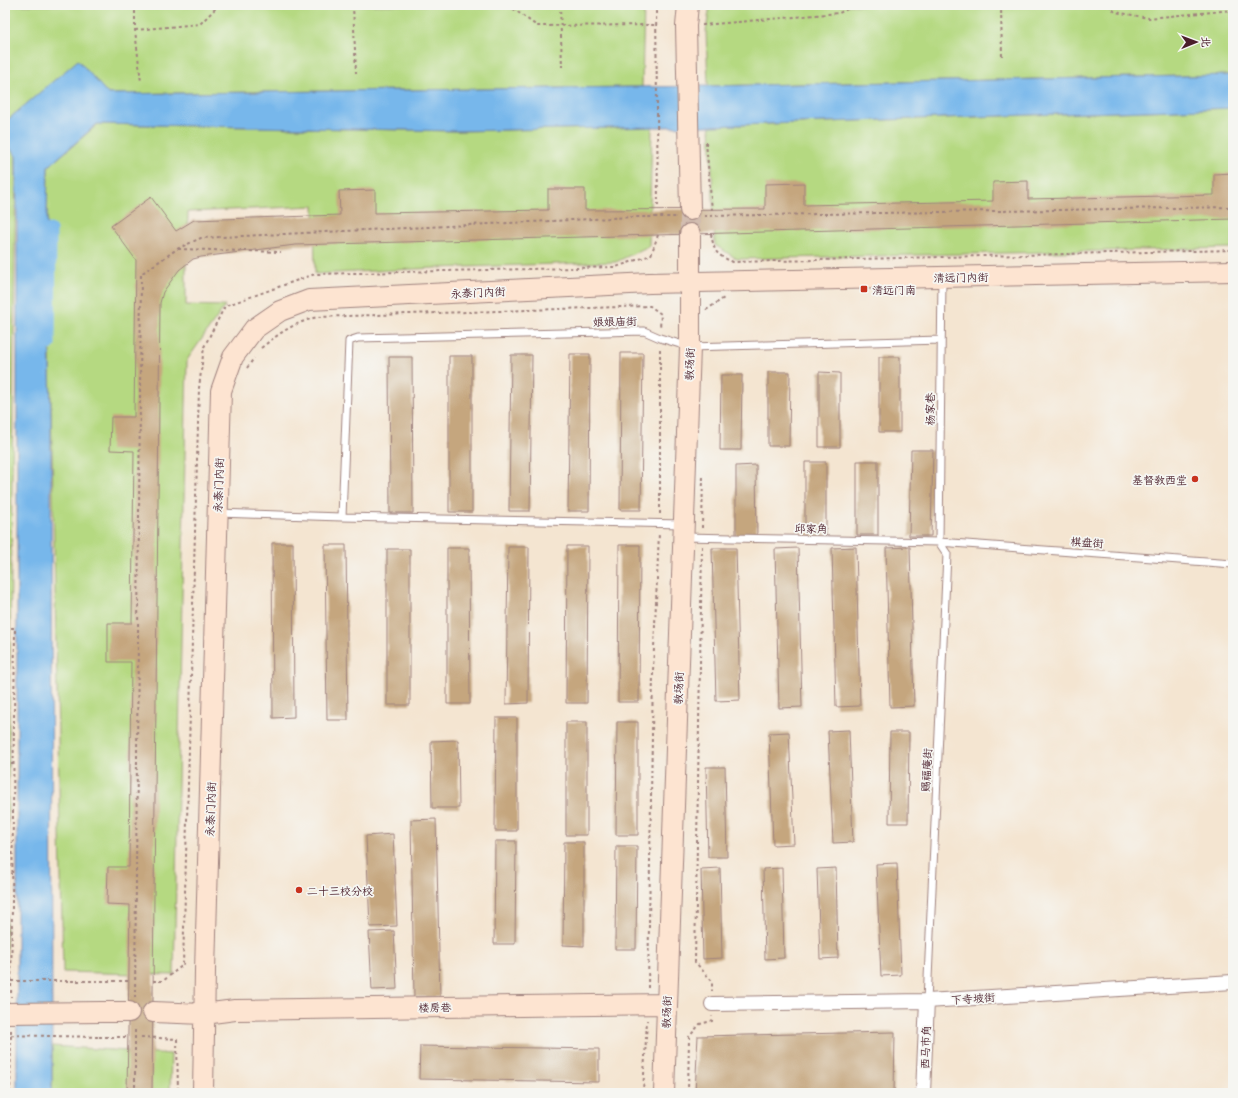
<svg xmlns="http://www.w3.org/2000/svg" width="1238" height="1098" font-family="'Playpen Sans','LXGW WenKai TC',sans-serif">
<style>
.green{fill:#b5d981;stroke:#807c56}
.water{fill:#77b7eb;stroke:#606b8b}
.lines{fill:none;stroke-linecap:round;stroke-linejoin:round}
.canal{stroke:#77b7eb;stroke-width:13}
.building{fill:#c5a67e}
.secondary-tunnel{stroke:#d2bdb0;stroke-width:20;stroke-dasharray:20 10;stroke-linecap:butt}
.lane-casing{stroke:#9f827e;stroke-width:9}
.street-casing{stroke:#9f827e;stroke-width:16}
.secondary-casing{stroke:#9f827e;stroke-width:22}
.path{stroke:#9f827e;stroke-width:2;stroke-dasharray:3 3;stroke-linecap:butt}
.lane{stroke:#fff;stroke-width:7}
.street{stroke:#fff;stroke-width:14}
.secondary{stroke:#fde4d1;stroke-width:20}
.secondary-bridge-casing{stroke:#9f827e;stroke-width:22;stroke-linecap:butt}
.path-bridge{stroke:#9f827e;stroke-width:2;stroke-dasharray:3 3;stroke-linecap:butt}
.secondary-bridge{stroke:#fde4d1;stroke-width:20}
.poi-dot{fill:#c8321e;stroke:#f6f6f2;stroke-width:1.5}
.labels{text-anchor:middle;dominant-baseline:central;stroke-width:3.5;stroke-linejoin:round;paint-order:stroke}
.street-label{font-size:11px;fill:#4a1f2b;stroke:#f6f6f2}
.poi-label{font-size:11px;fill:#4a1f2b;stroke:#f6f6f2;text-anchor:start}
</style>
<rect width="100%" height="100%" fill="#f6f6f2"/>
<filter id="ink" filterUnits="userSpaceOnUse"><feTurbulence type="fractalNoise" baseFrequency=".025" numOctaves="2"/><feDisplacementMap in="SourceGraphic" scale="8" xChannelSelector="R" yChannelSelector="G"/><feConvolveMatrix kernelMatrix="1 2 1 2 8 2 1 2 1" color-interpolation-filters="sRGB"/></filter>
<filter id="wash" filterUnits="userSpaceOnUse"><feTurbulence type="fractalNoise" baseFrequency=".012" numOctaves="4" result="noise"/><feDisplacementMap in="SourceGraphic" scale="16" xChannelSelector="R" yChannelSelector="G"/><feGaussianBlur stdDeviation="0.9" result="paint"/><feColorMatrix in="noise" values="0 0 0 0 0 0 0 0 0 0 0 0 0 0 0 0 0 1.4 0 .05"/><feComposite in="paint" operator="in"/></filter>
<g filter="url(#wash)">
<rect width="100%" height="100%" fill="#f4e5d1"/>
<path class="green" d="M5 5H644L642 87 108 94 78 61 5 122Z
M710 5H1233V75L708 86 706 31Z
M1233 108V248L737 259 715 245 710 126Z
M98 124 458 131 652 127 649 246 616 262 435 268 315 274 314 206 188 212 186 265V305L225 306 187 360 174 975 63 972 47 215 48 167Z
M5 142 16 156 6 977H5Z
M52 1046 171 1054 170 1093H52Z"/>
<path class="water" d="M78 60 108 94 708 86 1233 75V108L710 126 458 131 97 124 48 167 47 215 51 417 52 1093H17V215L16 156 5 142V122Z"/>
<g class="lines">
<path class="canal" d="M49 344 50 230"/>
</g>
<g id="blocks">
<path class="building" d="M1233 173V219L295 245 201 257 193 259 179 270 163 292 160 303 152 1093H127L130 905 107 904 108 867H129L131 662H108V623H132L134 451 110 450 111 417H134L136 260 111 226 151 197 176 231 194 220 340 215 339 191 375 190V213L548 210V189H585V210L765 209V184L804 183V205L993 201V182L1028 181V199L1214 195V174Z
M621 353H643L641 510H620Z
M570 354H590L589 511H568Z
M511 355H532L530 511H509Z
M449 356H472V512H449Z
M389 357H412L413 513H390Z
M879 357H900V432H879Z
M768 372H790L789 446H768Z
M819 372 840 373V447H819Z
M721 375H742L741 450H720Z
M911 450H933L931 536H909Z
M857 461H878V535H857Z
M805 462H826V537H805Z
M756 465 757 538 736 539V466Z
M272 543H293L294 717 273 718Z
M325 545H346L348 720H327Z
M619 545H640L639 702H618Z
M567 546H588L587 703H566Z
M508 547H529L528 703 506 704Z
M856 547 860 706 836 707 832 548Z
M910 547 914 706 890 707 886 548Z
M447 548H469L470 704H447Z
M712 548H736L740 700 716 701Z
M798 548 802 707 779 708 775 549Z
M387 549H410V705H387Z
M496 718H517V831H495Z
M566 722H587V835H566Z
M617 722H638V835H616Z
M849 730 853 842 833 843 828 731Z
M789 732 794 844 773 845 769 733Z
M890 732H909L908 823H889Z
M458 740 459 808H432L431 741Z
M706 767H725L727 857H708Z
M436 819 440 997H414L411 820Z
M393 834 397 926 370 927 366 836Z
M495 841H516L515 944H494Z
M564 842H584V946L563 945Z
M616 846H637L636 949H615Z
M897 863 901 975 881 976 876 864Z
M720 868 722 958 703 959 701 869Z
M782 868 784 958 765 959 763 869Z
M836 868 838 958 820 959 817 869Z
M394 931 397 989 372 990 369 932Z
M895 1032 894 1093H695L698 1036Z
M420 1046 599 1049V1082L419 1079Z"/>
</g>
</g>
<g filter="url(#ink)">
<use href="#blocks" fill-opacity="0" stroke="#9f827e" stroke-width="1"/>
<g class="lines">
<path class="secondary-tunnel" d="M690 210V234"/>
<defs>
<path id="lane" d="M218 513 342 517 683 524
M342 517 349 341 358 338 644 331 660 338 690 347 941 340
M684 537 939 542 1233 564
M939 542 942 278
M927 1001 947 554 939 542"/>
<path id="street" d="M712 1004 927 1001 1233 982
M923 1093 927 1001"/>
<path id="secondary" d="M688 5 686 26 690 210
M102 1012H129
M153 1012 204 1014 235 1010 666 1004
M203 1093 205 971 221 391 233 357 254 329 280 311 309 300 650 283 1233 271
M664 1093 690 347V234"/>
</defs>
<use href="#lane" class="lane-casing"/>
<use href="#street" class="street-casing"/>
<use href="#secondary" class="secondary-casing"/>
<path class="path" d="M135 5V30L141 82
M353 5 356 73
M508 5 537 26 655 25
M560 5 562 67
M656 5 658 209
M911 5 914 6 1000 5
M1001 5 1002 59
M1109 5 1115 12 1149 18 1233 10
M703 26V25L839 13 856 5
M135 30 200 24 219 5
M706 142 712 210
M704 216 1233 207
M711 234C715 253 715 254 733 262L1233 250
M178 249 281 252
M706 310 724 298
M261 348C281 332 292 324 317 317L650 306 661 314 660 328
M247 368 254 358
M660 514V347
M702 528 703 474
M702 546 695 962 712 981V991
M5 628H15L11 997
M5 764H13
M5 874H12
M5 981H129
M153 981H163L183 965 199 388 204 347 225 306 315 274 616 267 651 255 658 235
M648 988 653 671 659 533
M135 998 141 274 177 249 201 238 633 217H676
M99 1037H129
M141 1037 177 1039 178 1093
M10 1093 11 1029
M135 1093V1027
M643 1093 647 1020
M688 1093 689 1037 700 1024 712 1021V1016"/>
<use href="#lane" class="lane"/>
<use href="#street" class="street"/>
<use href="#secondary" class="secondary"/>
<defs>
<path id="secondary-bridge" d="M5 1013 102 1012"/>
</defs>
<use href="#secondary-bridge" class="secondary-bridge-casing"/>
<path class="path-bridge" d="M5 1035 99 1037"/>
<use href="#secondary-bridge" class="secondary-bridge"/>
</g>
</g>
<g class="poi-dot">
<rect x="860" y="285" width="8" height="8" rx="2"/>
<circle cx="1195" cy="479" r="4"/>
<circle cx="299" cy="890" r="4"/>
</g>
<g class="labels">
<g class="street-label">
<text transform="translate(961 277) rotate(-1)">清远门内街</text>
<text transform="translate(478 292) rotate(-3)">永泰门内街</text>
<text transform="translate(615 321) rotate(-1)">娘娘庙街</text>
<text transform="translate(689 364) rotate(-88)">教场街</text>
<text transform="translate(929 409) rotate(-90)">杨家巷</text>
<text transform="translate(218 485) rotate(-88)">永泰门内街</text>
<text transform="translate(811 528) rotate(1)">邱家角</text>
<text transform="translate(1087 542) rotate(4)">棋盘街</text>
<text transform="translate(678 688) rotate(-88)">教场街</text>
<text transform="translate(926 770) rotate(-87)">赐福庵街</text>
<text transform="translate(210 809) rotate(-88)">永泰门内街</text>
<text transform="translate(973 998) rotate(-4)">下寺坡街</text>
<text transform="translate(435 1007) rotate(-1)">楼房巷</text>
<text transform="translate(666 1012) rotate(-88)">教场街</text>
<text transform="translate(925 1047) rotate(-88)">西马市角</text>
</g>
<g class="poi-label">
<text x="872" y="289">清远门南</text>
<text x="1187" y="479" text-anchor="end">基督教西堂</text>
<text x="307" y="890">二十三校分校</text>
</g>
</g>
<rect width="1238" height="1098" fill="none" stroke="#f6f6f2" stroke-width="20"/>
<g transform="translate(1196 42) rotate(89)" stroke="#f6f6f2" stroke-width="3" paint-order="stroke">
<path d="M0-3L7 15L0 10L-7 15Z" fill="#4a1f2b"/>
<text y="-6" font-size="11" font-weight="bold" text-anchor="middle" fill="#4a1f2b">北</text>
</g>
</svg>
